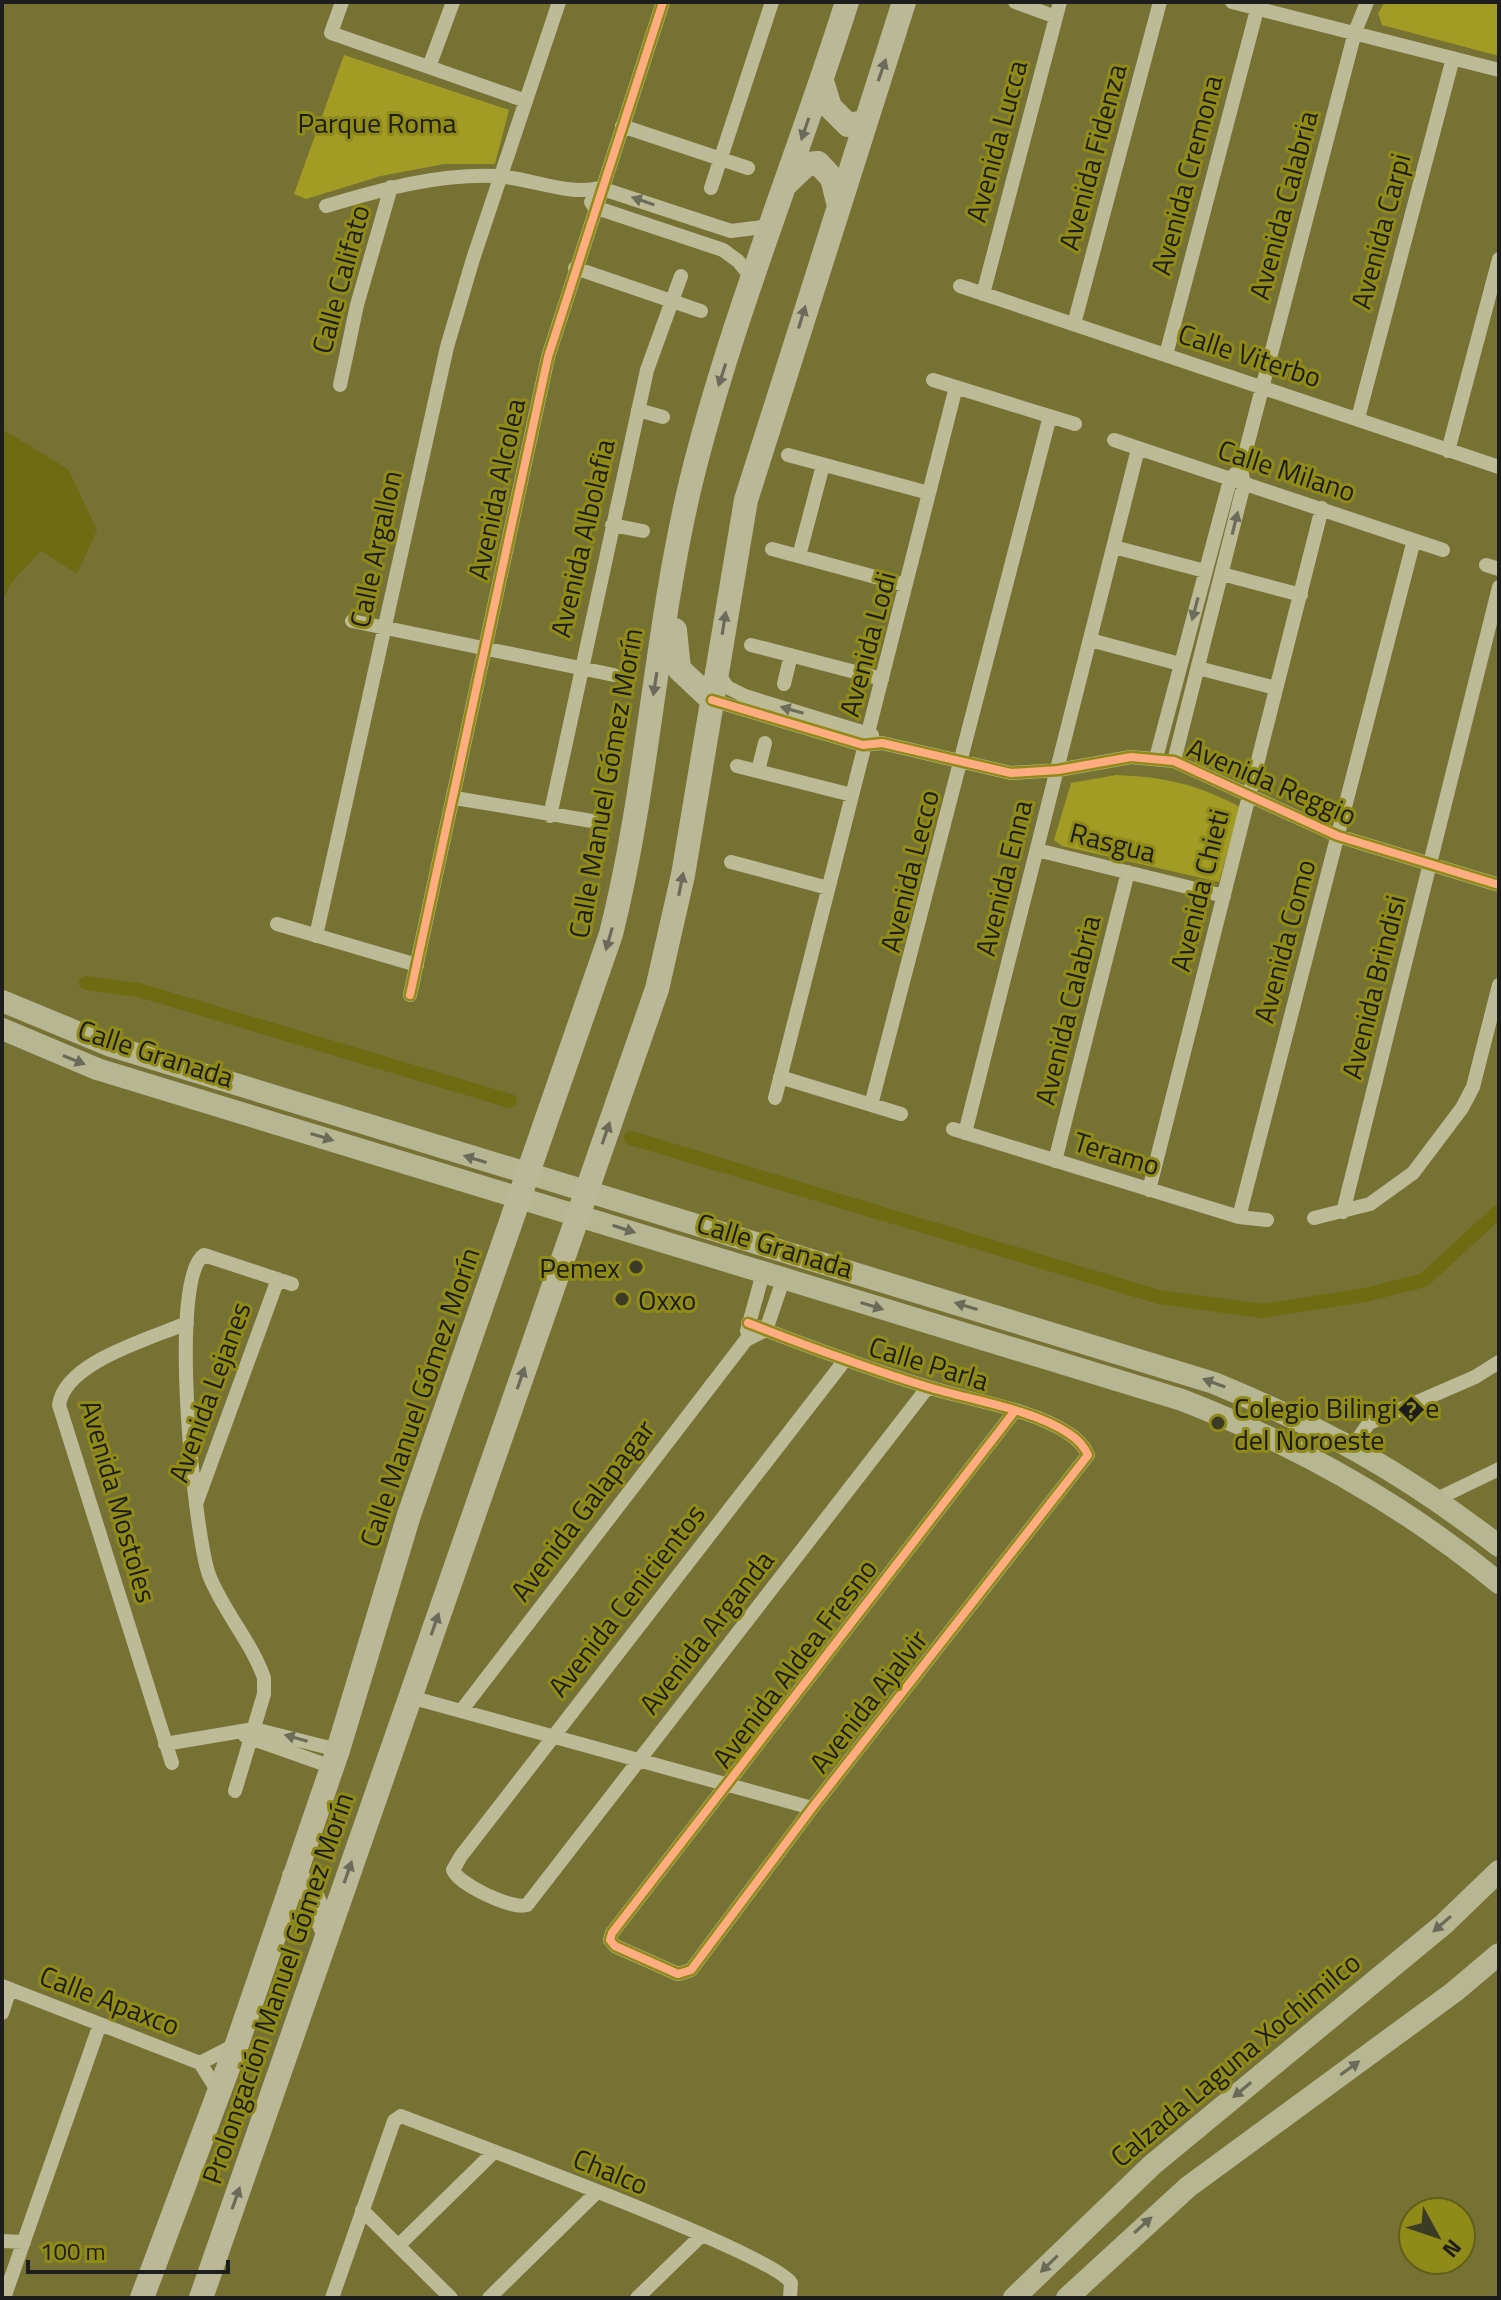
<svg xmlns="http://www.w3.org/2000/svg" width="1501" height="2300" font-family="'Titillium Web',sans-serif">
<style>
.green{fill:#a29b24}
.water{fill:#6f6b13}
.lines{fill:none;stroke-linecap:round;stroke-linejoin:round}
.canal{stroke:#6f6b13;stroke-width:14}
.minor{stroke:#bcba97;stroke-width:14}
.secondary{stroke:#b7b692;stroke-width:22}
.primary{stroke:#bab897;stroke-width:24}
.cycleway-casing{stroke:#908b19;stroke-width:13}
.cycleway{stroke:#ffac80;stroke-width:8}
.oneway{fill:#6c6a5a}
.oneway2{fill:#6c6c5a}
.oneway3{fill:#6a6a58}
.poi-dot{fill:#3c3b25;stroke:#908b19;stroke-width:3}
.labels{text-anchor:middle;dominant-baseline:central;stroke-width:6;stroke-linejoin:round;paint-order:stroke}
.park-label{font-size:28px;fill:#1d1d1a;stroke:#908b19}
.street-label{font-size:28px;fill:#1d1d1d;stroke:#908b19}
.poi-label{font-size:28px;fill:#1d1d1d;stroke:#908b19;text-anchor:start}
</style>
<rect width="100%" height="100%" fill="#757234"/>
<path class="green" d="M1385 2H1499V56L1382 25 1378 13Z
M344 55 509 110 495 164H444L381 176 306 199 294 194Z
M1116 775C1166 777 1196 784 1240 807L1219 882 1062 846 1054 840 1071 783Z"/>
<path class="water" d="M2 429 68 469 97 530 77 574 41 551 12 582 2 601Z"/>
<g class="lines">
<path class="canal" d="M86 983 139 990 510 1101
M631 1138 1159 1297 1262 1311 1365 1295 1424 1280 1499 1211"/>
<path class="minor" d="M342 2 331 33 526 101
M1015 2 1056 17
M1232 2 1499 70
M429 67 453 2
M622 126 748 168
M711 188 772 2
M591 202 594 207 723 250 738 261 753 279
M326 206C383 189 436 174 496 176 531 178 567 196 600 188L731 231 771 226
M575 268 701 311
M960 286 1499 467
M983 294 1060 2
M1074 324 1160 2
M1166 355 1259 2
M933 380 1075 424
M340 385 357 305 391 187
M638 410 663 417
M1358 418 1453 58
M1114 440 1443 550
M1448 451 1499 259
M788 455 929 493
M612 525 643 531
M1114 547 1205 571
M772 549 905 585
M799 556 823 465
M1486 565 1499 569
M1222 574 1301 595
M352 621 614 675
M1090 640 1180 664
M751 645 882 679
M1198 668 1276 688
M717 672 727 687 745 696 872 735
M784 684 791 655
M712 700 863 745 882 743 1011 773 1058 770 1131 757 1174 761 1338 836 1499 885
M1156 758 1230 480 1235 474
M1174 761 1244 484 1241 469 1355 32 1367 2
M737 766 852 795
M758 771 765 743
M455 798 592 821
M550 816 647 370 681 276
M1037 850 1224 896
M731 862 828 888
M277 924 417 965
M316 936 447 347 473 259 559 2
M410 995 548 357 663 2
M780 1077 901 1114
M775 1098 956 387
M871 1105 1050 416
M953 1129 1239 1217 1267 1220
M965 1133 1138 449
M1055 1161 1128 872
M1149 1190 1322 508
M1343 1212 1499 587
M1239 1217 1414 540
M1314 1218 1370 1204 1413 1173 1462 1108 1473 1087 1499 985
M748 1323C807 1346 867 1368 928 1387 970 1400 1032 1409 1068 1433 1076 1438 1084 1446 1088 1455L812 1808 691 1970 678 1974 615 1946 610 1940 612 1933 1014 1412
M747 1331 763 1273
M845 1360 461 1856 453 1870C459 1885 513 1910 527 1905L928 1387
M1353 1446 1369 1423 1475 1377 1499 1362
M1437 1499 1499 1469
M196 1504 278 1279
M410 1697 812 1808
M461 1711 746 1340 766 1330 783 1280
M245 1736 332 1767
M165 1744 254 1729 338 1750
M172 1763 59 1405C65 1362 150 1339 187 1323
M235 1791 264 1694V1678C251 1641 223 1611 209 1575 194 1532 168 1278 204 1255L292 1284
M2 1986 200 2063 219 2093
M2 2013 10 1989
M200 2063 235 2045
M362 2210 451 2298
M2 2241 24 2242
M399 2245 494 2152
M4 2298 100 2024
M332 2298 394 2121 401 2116C455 2137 773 2253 791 2283L790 2298
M489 2298 596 2193
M637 2298 702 2235"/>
<path class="secondary" d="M2 1001 111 1046 1214 1383C1324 1428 1404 1473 1499 1546
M2 1029 97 1069 1182 1400C1298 1445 1403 1504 1499 1583
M1014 2298 1152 2165 1444 1924 1499 1871
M1067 2298 1188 2187 1454 1992 1499 1954"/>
<path class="primary" d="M822 81 830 107 848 125 864 122
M787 183 807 164 818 163 832 178 838 202
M675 630 679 669 712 700
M294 1876 308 1887 327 1931
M142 2298 237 2044 338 1750 409 1515 611 934C648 787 655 634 690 486 730 321 796 163 847 2
M201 2298 657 989 683 875 746 500 904 2"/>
<defs>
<path id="cycleway" d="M712 700 863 745 882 743 1011 773 1058 770 1131 757 1174 761 1338 836 1499 885
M410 995 548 357 663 2
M748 1323C807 1346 867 1368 928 1387 970 1400 1032 1409 1068 1433 1076 1438 1084 1446 1088 1455L812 1808 691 1970 678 1974 615 1946 610 1940 612 1933 1014 1412"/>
</defs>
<use href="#cycleway" class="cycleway-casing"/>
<use href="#cycleway" class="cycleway"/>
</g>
<defs><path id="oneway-solid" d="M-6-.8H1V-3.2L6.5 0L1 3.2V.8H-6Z" transform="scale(2)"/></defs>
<g class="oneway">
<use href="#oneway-solid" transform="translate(882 70) rotate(-71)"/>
<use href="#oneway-solid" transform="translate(805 129) rotate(109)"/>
<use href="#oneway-solid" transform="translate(802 317) rotate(-73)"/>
<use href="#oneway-solid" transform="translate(722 375) rotate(108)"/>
<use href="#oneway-solid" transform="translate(724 623) rotate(-81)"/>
<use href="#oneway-solid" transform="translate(655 684) rotate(99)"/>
<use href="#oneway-solid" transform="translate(681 884) rotate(-79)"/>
<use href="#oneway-solid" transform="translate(609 939) rotate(106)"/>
<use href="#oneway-solid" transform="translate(606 1133) rotate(-71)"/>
<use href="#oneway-solid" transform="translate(521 1378) rotate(-71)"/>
<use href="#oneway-solid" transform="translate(435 1624) rotate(-71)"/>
<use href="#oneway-solid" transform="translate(348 1872) rotate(-71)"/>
<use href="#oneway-solid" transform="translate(236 2198) rotate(-71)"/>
</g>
<g class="oneway2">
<use href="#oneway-solid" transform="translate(643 201) rotate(-161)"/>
<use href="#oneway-solid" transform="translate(1235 523) rotate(-76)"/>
<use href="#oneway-solid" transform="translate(1195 609) rotate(105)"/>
<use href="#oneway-solid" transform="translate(792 710) rotate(-164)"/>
<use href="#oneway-solid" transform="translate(296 1738) rotate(-164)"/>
</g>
<g class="oneway3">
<use href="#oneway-solid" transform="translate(74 1060) rotate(22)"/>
<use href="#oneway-solid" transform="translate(322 1137) rotate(17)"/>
<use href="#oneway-solid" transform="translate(475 1159) rotate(-163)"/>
<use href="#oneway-solid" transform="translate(624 1229) rotate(18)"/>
<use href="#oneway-solid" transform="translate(872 1306) rotate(17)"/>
<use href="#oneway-solid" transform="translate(966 1306) rotate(-163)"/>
<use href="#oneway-solid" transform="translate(1214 1383) rotate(-160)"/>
<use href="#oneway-solid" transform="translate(1442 1924) rotate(139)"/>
<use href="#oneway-solid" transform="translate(1350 2068) rotate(-36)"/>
<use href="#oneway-solid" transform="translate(1242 2090) rotate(140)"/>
<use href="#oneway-solid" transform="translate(1143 2225) rotate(-42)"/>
<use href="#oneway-solid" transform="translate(1049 2264) rotate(136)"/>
</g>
<g class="poi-dot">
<circle cx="636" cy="1267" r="8"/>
<circle cx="622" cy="1299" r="8"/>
<circle cx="1218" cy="1423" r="8"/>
</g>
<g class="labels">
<g class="park-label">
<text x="377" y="122">Parque Roma</text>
</g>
<g class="street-label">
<text transform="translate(996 141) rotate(-75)">Avenida Lucca</text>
<text transform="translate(1092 157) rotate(-75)">Avenida Fidenza</text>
<text transform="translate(1186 175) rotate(-75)">Avenida Cremona</text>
<text transform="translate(1283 205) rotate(-75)">Avenida Calabria</text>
<text transform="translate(1380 231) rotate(-75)">Avenida Carpi</text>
<text transform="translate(340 279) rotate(-75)">Calle Califato</text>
<text transform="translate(1250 355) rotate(18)">Calle Viterbo</text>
<text transform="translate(1287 470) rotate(18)">Calle Milano</text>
<text transform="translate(496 489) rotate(-78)">Avenida Alcolea</text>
<text transform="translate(582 538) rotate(-77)">Avenida Albolafia</text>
<text transform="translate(375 549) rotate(-78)">Calle Argallon</text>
<text transform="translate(867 644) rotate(-75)">Avenida Lodi</text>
<text transform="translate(1272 781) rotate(23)">Avenida Reggio</text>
<text transform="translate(605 783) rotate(-80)">Calle Manuel Gómez Morín</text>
<text transform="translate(1113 842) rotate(14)">Rasgua</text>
<text transform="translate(909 871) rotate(-76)">Avenida Lecco</text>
<text transform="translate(1003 878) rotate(-76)">Avenida Enna</text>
<text transform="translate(1199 890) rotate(-76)">Avenida Chieti</text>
<text transform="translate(1284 941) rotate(-75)">Avenida Como</text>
<text transform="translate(1373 987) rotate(-76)">Avenida Brindisi</text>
<text transform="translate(1067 1010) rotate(-76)">Avenida Calabria</text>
<text transform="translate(156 1053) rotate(18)">Calle Granada</text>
<text transform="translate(1117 1153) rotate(17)">Teramo</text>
<text transform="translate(775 1245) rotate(17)">Calle Granada</text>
<text transform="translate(929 1363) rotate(17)">Calle Parla</text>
<text transform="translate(209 1392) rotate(-70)">Avenida Lejanes</text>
<text transform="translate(419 1397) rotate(-71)">Calle Manuel Gómez Morín</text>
<text transform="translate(119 1501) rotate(74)">Avenida Mostoles</text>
<text transform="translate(582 1510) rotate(-53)">Avenida Galapagar</text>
<text transform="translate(626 1600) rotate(-52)">Avenida Cenicientos</text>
<text transform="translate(706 1632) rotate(-52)">Avenida Arganda</text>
<text transform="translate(794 1663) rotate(-53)">Avenida Aldea Fresno</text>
<text transform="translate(868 1701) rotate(-52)">Avenida Ajalvir</text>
<text transform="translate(277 1988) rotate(-71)">Prolongación Manuel Gómez Morín</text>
<text transform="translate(110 2000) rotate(21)">Calle Apaxco</text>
<text transform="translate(1235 2059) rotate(-40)">Calzada Laguna Xochimilco</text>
<text transform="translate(611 2171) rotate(22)">Chalco</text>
</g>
<g class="poi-label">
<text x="620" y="1267" text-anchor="end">Pemex</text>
<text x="638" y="1299">Oxxo</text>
<text x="1234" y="1407">Colegio Bilingi�e<tspan x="1234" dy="32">del Noroeste</tspan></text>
</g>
</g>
<rect width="1501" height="2300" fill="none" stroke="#1d1d1d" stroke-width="8"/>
<g transform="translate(1437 2236) rotate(130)"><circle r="38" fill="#908b19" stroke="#625f1b" stroke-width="2"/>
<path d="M0-6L14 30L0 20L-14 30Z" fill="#3c3b25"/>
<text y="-12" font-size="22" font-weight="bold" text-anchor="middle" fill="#1d1d1d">N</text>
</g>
<path d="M28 2260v12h200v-12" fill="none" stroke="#1d1d1d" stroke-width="4"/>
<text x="40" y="2260" font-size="24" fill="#1d1d1d" stroke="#908b19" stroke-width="6" paint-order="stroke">100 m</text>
</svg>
